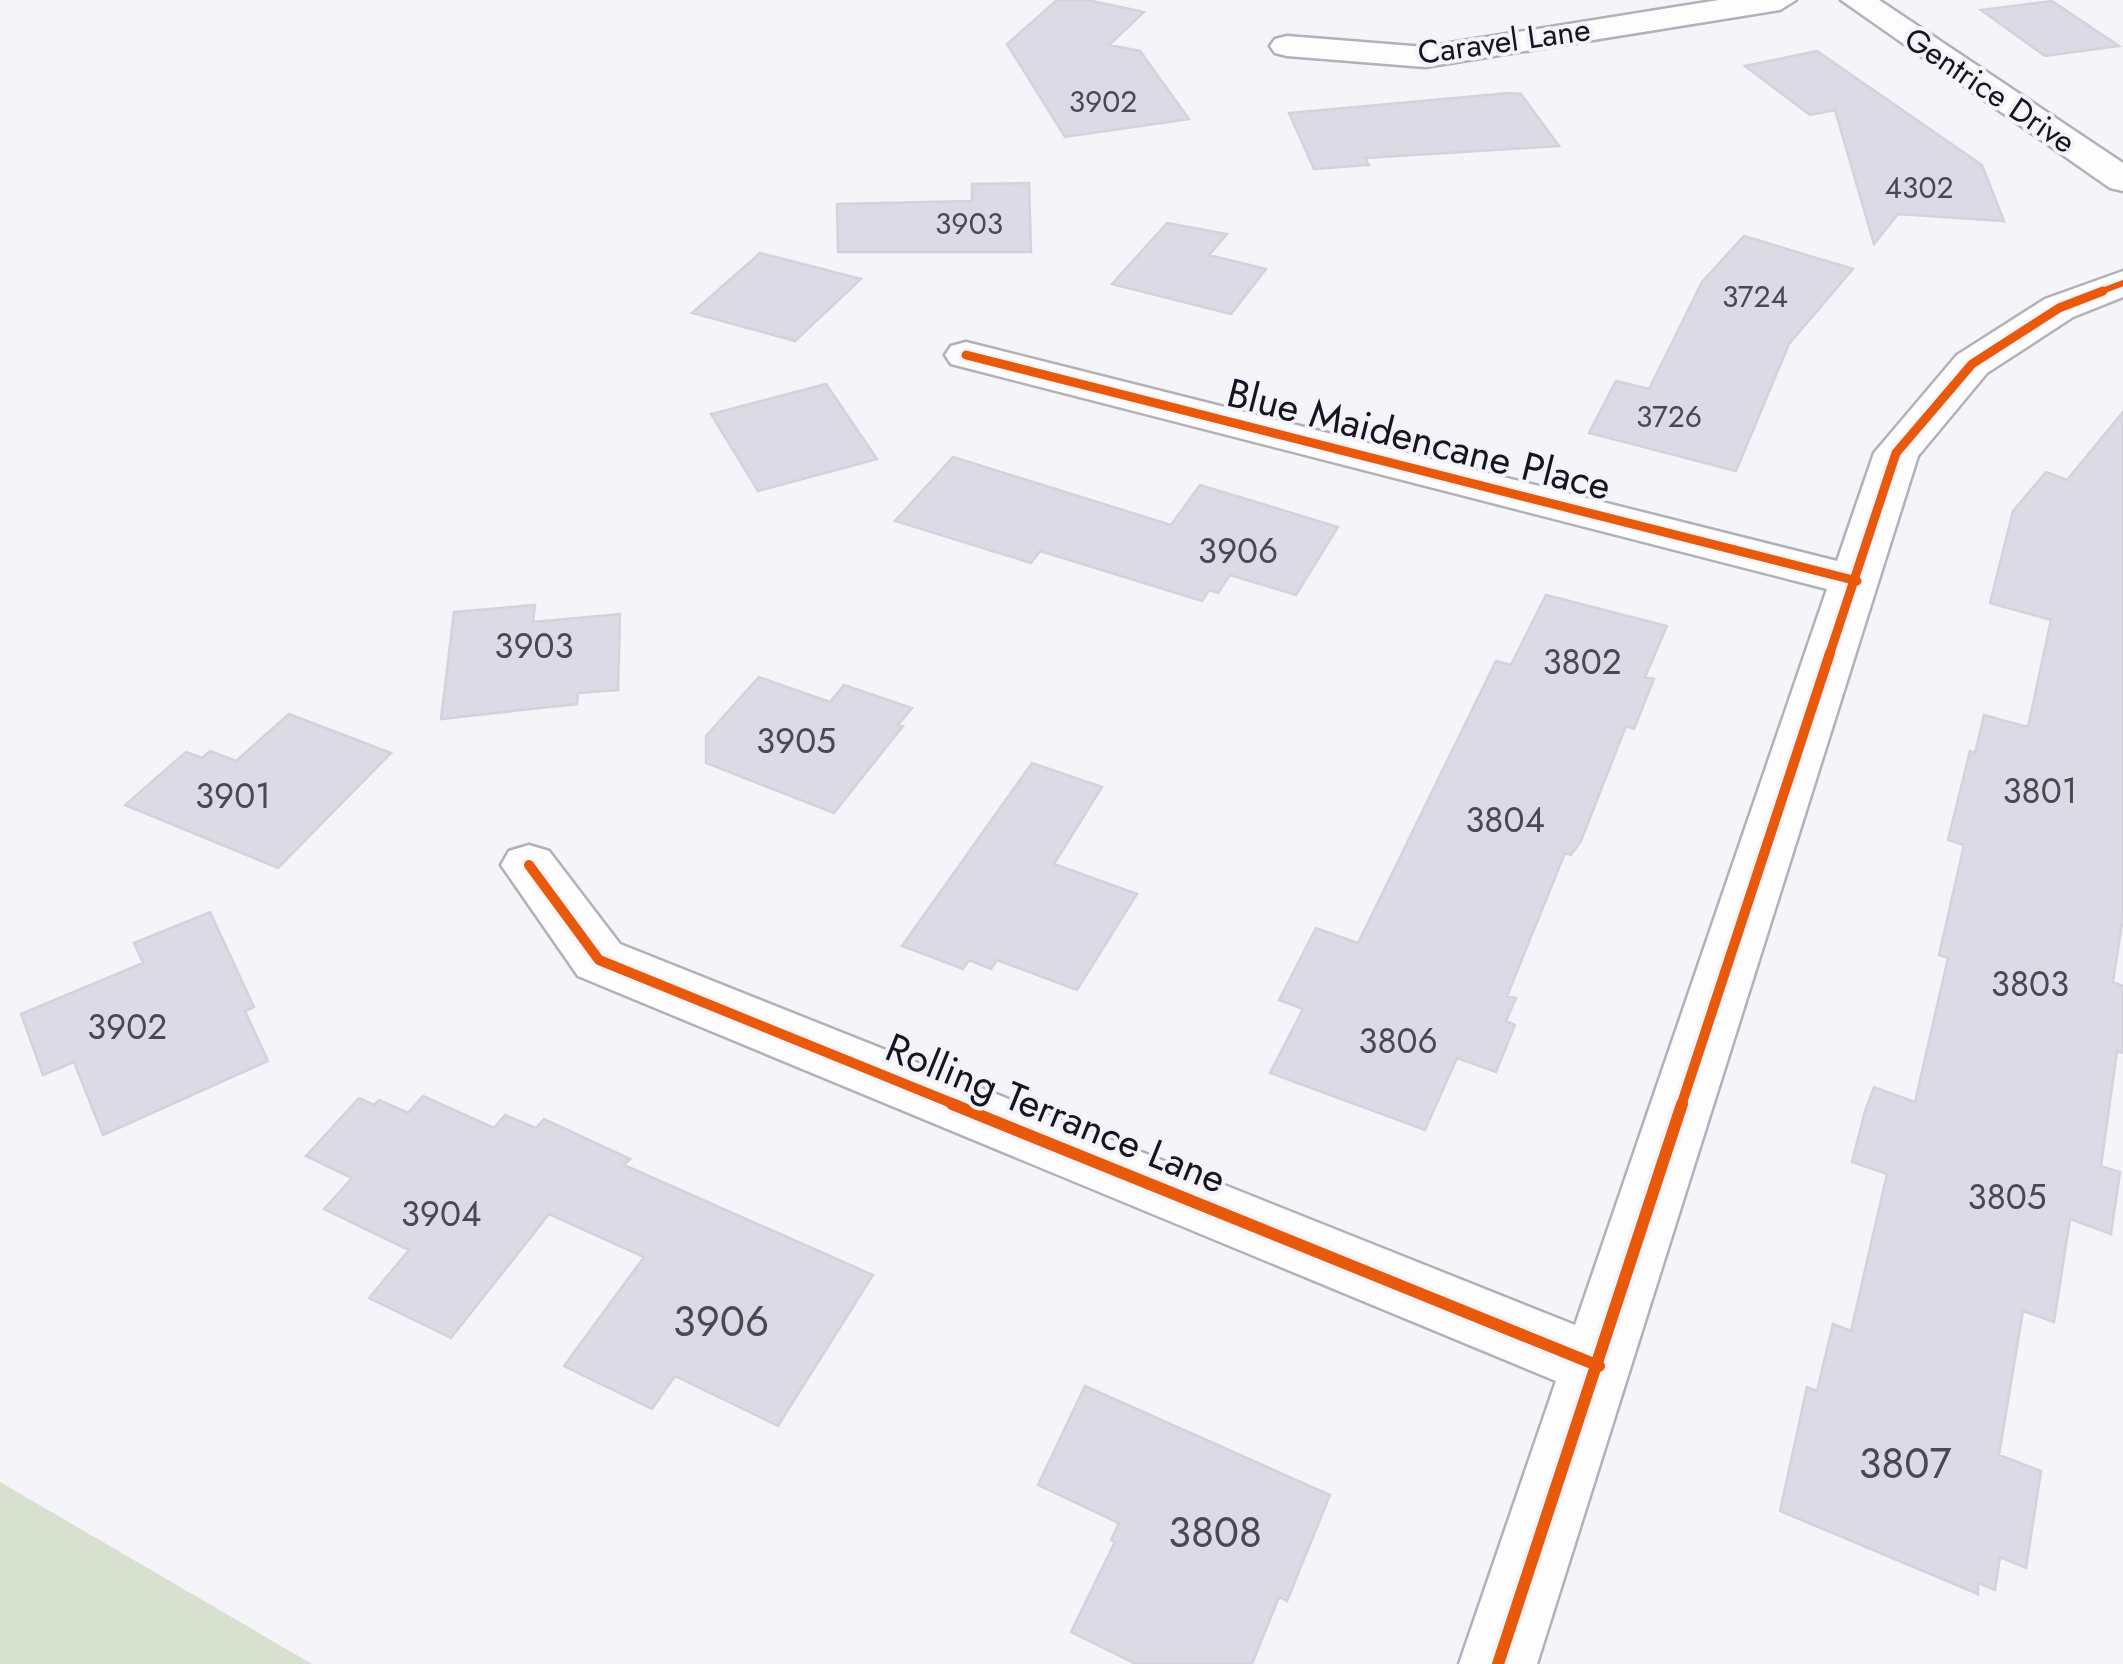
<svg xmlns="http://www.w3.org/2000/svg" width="2123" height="1664" font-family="Jost,sans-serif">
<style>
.green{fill:#d8e1cf}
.building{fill:#dcdae4;stroke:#d4d2db;stroke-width:2.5}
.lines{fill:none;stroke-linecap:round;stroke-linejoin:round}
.minor-casing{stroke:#b2b0b9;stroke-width:5}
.minor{fill:#fefdfe;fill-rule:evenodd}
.cycleway-far3-casing{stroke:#f4f3fa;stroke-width:10}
.cycleway-far2-casing{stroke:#f4f3fa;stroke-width:14}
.cycleway-far1-casing{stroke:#f4f3fa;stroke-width:16}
.cycleway-casing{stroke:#f4f3fa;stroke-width:19}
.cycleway-far3{stroke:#e8590c;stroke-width:6}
.cycleway-far2{stroke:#e8590c;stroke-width:9}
.cycleway-far1{stroke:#e8590c;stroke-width:10}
.cycleway{stroke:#e8590c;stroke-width:12}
.labels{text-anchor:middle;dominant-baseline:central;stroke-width:8;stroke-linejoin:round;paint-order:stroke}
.far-number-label{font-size:30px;fill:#4a4853}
.far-street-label{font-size:32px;fill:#161420;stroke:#f4f3fa}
.number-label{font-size:35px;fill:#4a4853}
.street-label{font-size:40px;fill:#161420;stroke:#f4f3fa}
.near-number-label{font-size:42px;fill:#4a4853}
</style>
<rect width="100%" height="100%" fill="#f5f4f9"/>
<path class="green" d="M0 1482 312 1664H0Z"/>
<path class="building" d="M1057 0H1087L1144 12 1109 45 1140 51 1189 119 1065 137 1007 44Z
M2052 1 2119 46 2045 56 1981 10Z
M1817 51 1982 165 2004 221 1898 214 1874 244 1835 110 1810 115 1745 66Z
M1509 93 1521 94 1559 146 1365 158 1369 165 1314 169 1289 113Z
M1029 183 1031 252H838L837 204 972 201V184Z
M1167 223 1227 234 1209 255 1266 269 1231 314 1112 284Z
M1744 236 1853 269 1789 344 1736 471 1589 433 1616 381 1649 389 1702 282Z
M760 253 861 279 795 341 692 313Z
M826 384 877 459 758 491 711 414Z
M2123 412V917L2113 982 2123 986V1053L2117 1051 2101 1166 2120 1172 2111 1234 2070 1219 2054 1322 2023 1311 1999 1455 2041 1471 2026 1568 2000 1557 1995 1590 1978 1583V1594L1780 1511 1807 1387 1817 1391 1833 1324 1851 1331 1887 1174 1852 1162 1865 1111 1874 1087 1915 1102 1948 958 1939 955 1964 845 1948 840 1970 751 1975 753 1984 715 2028 727 2051 620 1990 603 2013 511 2046 472 2067 480Z
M953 457 1171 525 1200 485 1338 527 1296 595 1230 575 1218 593 1209 590 1202 601 1040 551 1031 563 895 521Z
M1546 595 1667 626 1645 677 1654 679 1634 729 1626 726 1581 841 1571 855 1565 853 1507 996 1516 998 1506 1021 1515 1025 1496 1072 1457 1058 1425 1130 1270 1073 1303 1009 1279 1000 1316 928 1358 943 1496 661 1511 665Z
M535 605 533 622 620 614 618 690 578 693 577 704 441 719 454 612Z
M759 677 830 702 844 685 912 708 898 725 903 726 834 813 706 763V736Z
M289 714 391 753 278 868 125 805 186 752 202 758 210 751 236 761Z
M1032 763 1102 787 1054 864 1137 894 1077 990 997 960 991 969 969 960 963 969 902 946Z
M210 912 254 1007 245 1011 268 1061 103 1135 74 1062 43 1075 21 1014 143 963 134 943Z
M423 1096 494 1128 505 1115 536 1128 544 1119 630 1159 624 1165 873 1275 778 1426 675 1376 652 1409 564 1366 644 1257 549 1214 451 1338 369 1298 409 1250 324 1209 352 1178 306 1156 359 1098 374 1105 379 1100 408 1113Z
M1085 1386 1330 1495 1287 1601 1279 1597 1252 1664H1136L1071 1632 1115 1542 1111 1540 1119 1523 1038 1485Z"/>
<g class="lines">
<defs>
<path id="minor" d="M1719 0H1796L1780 10 1425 67 1287 56 1275 53 1270 46 1275 39 1287 36 1425 47Z
M1841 0H1879L2123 163V191L2110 188Z
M2123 271V297L2073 317 1987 373 1918 456 1537 1664H1459L1556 1381 578 976 501 865 509 851 529 845 549 851 620 944 1575 1325 1827 589 951 364 945 355 951 346 966 342 1837 561 1874 453 1957 355 2045 299Z"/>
</defs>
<use href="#minor" class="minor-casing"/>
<use href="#minor" class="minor"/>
<defs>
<path id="cycleway-far3" d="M2097 293 2123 283"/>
<path id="cycleway-far2" d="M966 355 1857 581
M1829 656 1896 453 1972 364 2059 308 2103 291"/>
<path id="cycleway-far1" d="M529 865 599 960 959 1106
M1681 1106 1830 653"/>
<path id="cycleway" d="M952 1104 1599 1366
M1498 1664 1682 1104"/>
</defs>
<use href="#cycleway-far3" class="cycleway-far3-casing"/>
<use href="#cycleway-far2" class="cycleway-far2-casing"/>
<use href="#cycleway-far1" class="cycleway-far1-casing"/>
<use href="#cycleway" class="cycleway-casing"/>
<use href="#cycleway-far3" class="cycleway-far3"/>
<use href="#cycleway-far2" class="cycleway-far2"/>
<use href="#cycleway-far1" class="cycleway-far1"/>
<use href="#cycleway" class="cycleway"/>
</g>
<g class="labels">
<g class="far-number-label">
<text x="1103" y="101">3902</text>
<text x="1919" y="187">4302</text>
<text x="969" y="223">3903</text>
<text x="1755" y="296">3724</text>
<text x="1669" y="416">3726</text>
</g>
<g class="far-street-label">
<text transform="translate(1504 41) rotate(-8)">Caravel Lane</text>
<text transform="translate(1990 90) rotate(34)">Gentrice Drive</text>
</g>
<g class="number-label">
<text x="1238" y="551">3906</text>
<text x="534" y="646">3903</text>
<text x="1582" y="662">3802</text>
<text x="796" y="741">3905</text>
<text x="2040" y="791">3801</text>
<text x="233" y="796">3901</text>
<text x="1505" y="820">3804</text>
<text x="2030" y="984">3803</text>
<text x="127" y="1027">3902</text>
<text x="1398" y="1041">3806</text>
<text x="2007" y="1197">3805</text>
<text x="441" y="1214">3904</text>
</g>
<g class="street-label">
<text transform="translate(1419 439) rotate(14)">Blue Maidencane Place</text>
<text transform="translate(1056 1113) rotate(22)">Rolling Terrance Lane</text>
</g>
<g class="near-number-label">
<text x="721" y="1321">3906</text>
<text x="1905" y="1463">3807</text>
<text x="1215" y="1532">3808</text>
</g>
</g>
</svg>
